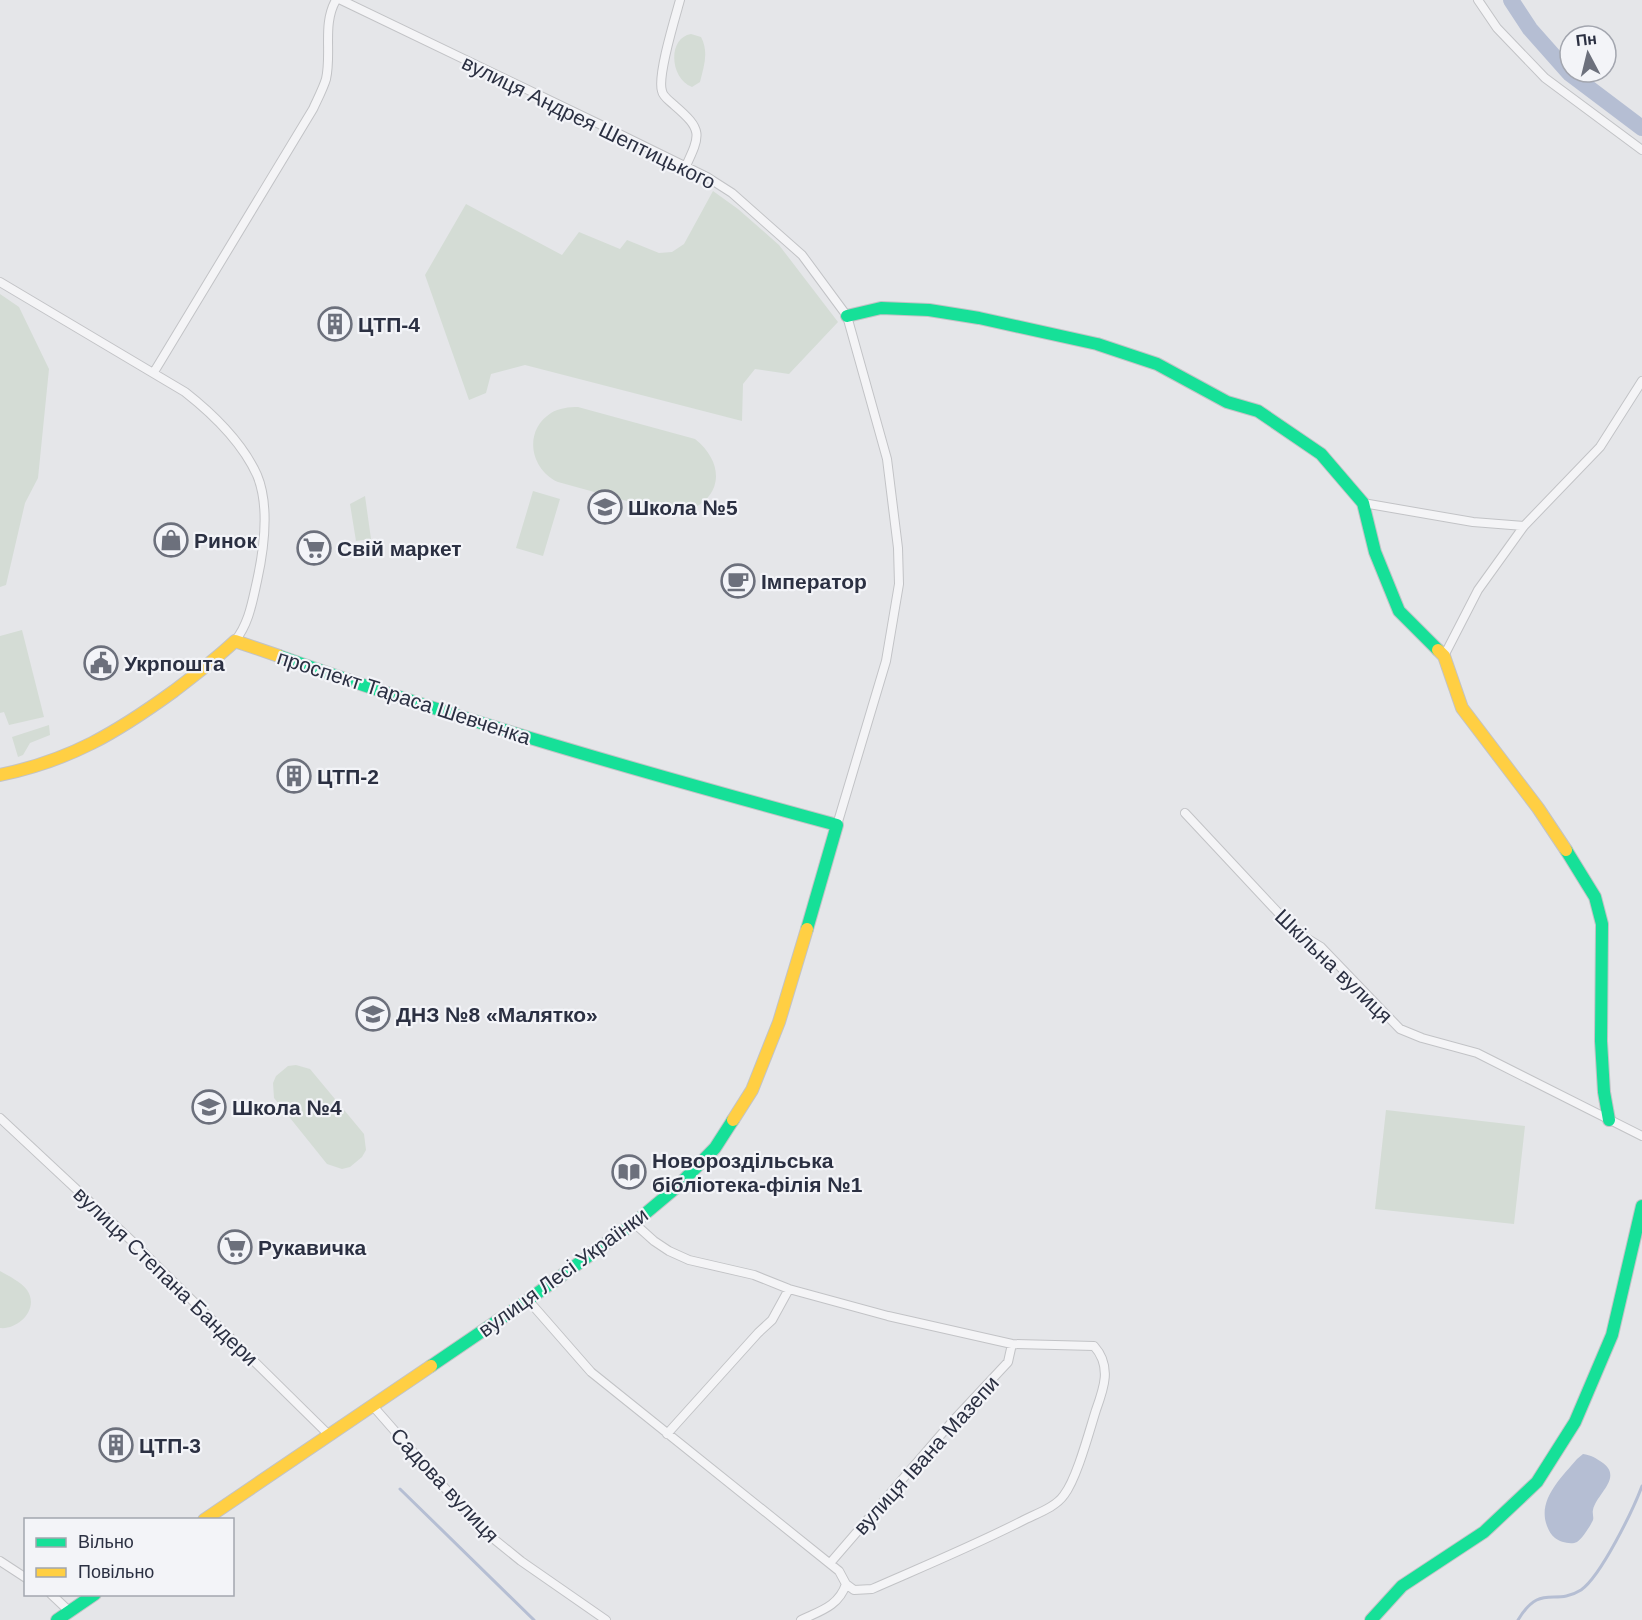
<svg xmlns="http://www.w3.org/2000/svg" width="1642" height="1620" font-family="Helvetica,sans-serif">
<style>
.green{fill:#d4dcd5}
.water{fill:#b5bed3}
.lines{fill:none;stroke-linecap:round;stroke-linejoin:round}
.stream{stroke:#b5bed3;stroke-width:3}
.river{stroke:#b5bed3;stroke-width:16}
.street-casing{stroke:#c2c3c6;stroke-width:10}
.fast-casing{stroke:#c2c3c6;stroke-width:14}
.slow-casing{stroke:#c2c3c6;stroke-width:14}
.street{stroke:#f4f4f6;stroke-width:8}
.fast{stroke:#16e098;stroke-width:12}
.slow{stroke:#ffcf43;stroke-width:12}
.labels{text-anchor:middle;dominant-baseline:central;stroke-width:4.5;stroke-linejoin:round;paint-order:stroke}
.street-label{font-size:21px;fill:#2b3042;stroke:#f3f4f8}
.poi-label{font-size:21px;font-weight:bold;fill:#2b3042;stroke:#f3f4f8;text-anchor:start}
</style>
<rect width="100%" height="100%" fill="#e5e6e9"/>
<path class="green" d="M691 34 701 37C709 52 704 66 700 82L692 87C670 79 667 38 691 34Z
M713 191 738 209 779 245 838 322 789 374 755 369 743 384 742 421 525 365 491 374 486 393 469 400 425 275 466 204 562 255 579 232 620 249 627 240 659 253 672 252 684 244Z
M0 294 19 307 49 369 38 478 25 503 6 585 0 587Z
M578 407 695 439C730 467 720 507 674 514L558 482C530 469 523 431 551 413 559 408 569 407 578 407Z
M533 491 560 499 543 556 516 548Z
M365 496 371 539 356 541 350 504Z
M22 630 44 717 9 725 4 712 0 713V636Z
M49 725 50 735 30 743 23 755 18 757 12 737Z
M296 1065 310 1069 364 1134 366 1150 362 1157 350 1167 342 1169 327 1164 274 1098 273 1083 276 1076 288 1066Z
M1386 1110 1525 1126 1514 1224 1375 1209Z
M0 1271C9 1276 21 1282 27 1290 40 1309 18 1330 0 1328Z"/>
<path class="water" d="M1583 1454C1591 1455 1596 1458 1603 1463 1623 1478 1596 1494 1593 1510 1592 1513 1594 1517 1593 1520 1591 1525 1582 1539 1577 1542 1571 1545 1560 1542 1555 1538 1551 1535 1549 1531 1547 1526 1537 1500 1561 1478 1577 1459Z"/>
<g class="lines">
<path class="stream" d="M400 1489 534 1620
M1518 1620C1541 1582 1554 1607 1581 1590 1601 1576 1633 1510 1642 1486"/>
<path class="river" d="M1511 0 1530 29 1569 73 1642 128"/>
<defs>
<path id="street" d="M341 0 597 123 707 177 732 193 802 255 847 316 887 459 898 548 899 584 886 661 837 825
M680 0C675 18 657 76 662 91 663 97 670 101 674 105 703 130 701 134 685 168
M1478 0 1497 28 1545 78 1642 150
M0 282 185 392C213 414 242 442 257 475 270 506 264 549 257 581 252 603 249 623 235 641
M154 372 313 109C317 100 323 89 326 79 332 53 322 24 336 0
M1363 503 1473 522 1524 526
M1444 656 1478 590 1524 526 1600 447 1642 381
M1185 813 1285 920 1303 936 1321 947 1400 1029 1422 1038 1477 1053 1642 1136
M0 1118 135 1244 330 1436
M634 1223 654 1241 669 1251 689 1260 754 1275 789 1289 888 1316 1012 1344 1094 1346C1112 1366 1104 1388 1096 1410 1089 1432 1077 1478 1064 1495 1055 1508 1035 1514 1022 1521 973 1546 922 1567 872 1589L854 1590 846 1584
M528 1300 591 1372 839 1571 846 1584C839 1606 820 1611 801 1620
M372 1405 479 1527 521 1561 606 1620
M667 1434 758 1333 772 1320 789 1289
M0 1561 26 1578
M831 1562 951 1423 1008 1362 1012 1344
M51 1594 70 1612"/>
<path id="fast" d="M847 316 881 308 929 310 979 318 1097 344 1157 364 1227 402 1258 411 1321 454 1363 503 1375 552 1399 611 1438 650
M279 656C462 721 649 774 837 825L807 929
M1566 850 1595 897 1602 924 1601 1041 1604 1092 1609 1120
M431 1366 528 1300 634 1223 677 1187 715 1148 733 1120
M57 1620 95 1594
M1371 1620 1402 1586 1484 1532 1537 1482 1575 1422 1612 1335 1642 1206"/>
<path id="slow" d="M1438 650 1444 656 1462 708 1538 808 1566 850
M0 775C71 760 116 733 174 691 195 675 216 659 235 641L279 656
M733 1120 752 1090 779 1022 807 929
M204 1520 431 1366"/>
</defs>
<use href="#street" class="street-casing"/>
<use href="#fast" class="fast-casing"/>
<use href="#slow" class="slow-casing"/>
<use href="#street" class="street"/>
<use href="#fast" class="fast"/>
<use href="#slow" class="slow"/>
</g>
<defs>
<symbol id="building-ring" viewBox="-11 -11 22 22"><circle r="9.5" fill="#f3f4f8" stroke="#6c707c" stroke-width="1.5"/><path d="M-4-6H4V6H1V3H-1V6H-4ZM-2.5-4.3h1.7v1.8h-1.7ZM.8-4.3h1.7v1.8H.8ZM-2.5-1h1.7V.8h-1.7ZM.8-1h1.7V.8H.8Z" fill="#6c707c"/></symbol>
<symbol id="school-ring" viewBox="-11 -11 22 22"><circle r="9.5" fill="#f3f4f8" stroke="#6c707c" stroke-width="1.5"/><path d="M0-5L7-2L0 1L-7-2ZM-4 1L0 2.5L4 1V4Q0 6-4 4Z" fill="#6c707c"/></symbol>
<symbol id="shop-ring" viewBox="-11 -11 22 22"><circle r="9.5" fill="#f3f4f8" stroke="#6c707c" stroke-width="1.5"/><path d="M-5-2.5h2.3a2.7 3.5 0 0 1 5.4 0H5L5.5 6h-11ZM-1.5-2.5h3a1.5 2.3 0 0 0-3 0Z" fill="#6c707c"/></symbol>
<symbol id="supermarket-ring" viewBox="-11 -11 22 22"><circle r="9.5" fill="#f3f4f8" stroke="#6c707c" stroke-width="1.5"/><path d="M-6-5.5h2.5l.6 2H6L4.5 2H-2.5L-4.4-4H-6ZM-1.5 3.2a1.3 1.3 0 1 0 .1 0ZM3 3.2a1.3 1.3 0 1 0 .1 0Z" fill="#6c707c"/></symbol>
<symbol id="cafe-ring" viewBox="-11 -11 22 22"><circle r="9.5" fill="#f3f4f8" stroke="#6c707c" stroke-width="1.5"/><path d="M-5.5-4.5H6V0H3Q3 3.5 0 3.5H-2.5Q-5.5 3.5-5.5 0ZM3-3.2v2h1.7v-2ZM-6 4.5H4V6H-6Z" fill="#6c707c"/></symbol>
<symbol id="civic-ring" viewBox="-11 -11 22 22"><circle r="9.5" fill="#f3f4f8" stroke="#6c707c" stroke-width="1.5"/><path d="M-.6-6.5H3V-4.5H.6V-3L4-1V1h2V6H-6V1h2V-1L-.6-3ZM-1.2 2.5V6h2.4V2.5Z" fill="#6c707c"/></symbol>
<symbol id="library-ring" viewBox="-11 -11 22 22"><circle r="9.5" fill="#f3f4f8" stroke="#6c707c" stroke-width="1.5"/><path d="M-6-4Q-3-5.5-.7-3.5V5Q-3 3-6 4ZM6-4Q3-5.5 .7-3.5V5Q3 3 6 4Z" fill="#6c707c"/></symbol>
</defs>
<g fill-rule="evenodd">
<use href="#building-ring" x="316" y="305" width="38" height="38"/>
<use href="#school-ring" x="586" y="488" width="38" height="38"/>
<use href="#shop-ring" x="152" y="521" width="38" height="38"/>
<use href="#supermarket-ring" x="295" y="529" width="38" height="38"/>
<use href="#cafe-ring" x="719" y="562" width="38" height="38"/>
<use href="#civic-ring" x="82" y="644" width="38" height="38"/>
<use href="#building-ring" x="275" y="757" width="38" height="38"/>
<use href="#school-ring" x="354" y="995" width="38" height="38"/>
<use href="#school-ring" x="190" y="1088" width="38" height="38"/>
<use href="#library-ring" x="610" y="1153" width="38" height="38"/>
<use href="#supermarket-ring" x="216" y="1228" width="38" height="38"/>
<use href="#building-ring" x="97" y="1426" width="38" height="38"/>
</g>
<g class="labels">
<g class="street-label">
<text transform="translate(589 122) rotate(26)">вулиця Андрея Шептицького</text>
<text transform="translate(404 697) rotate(18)">проспект Тараса Шевченка</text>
<text transform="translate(1334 966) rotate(44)">Шкільна вулиця</text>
<text transform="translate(563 1272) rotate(-36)">вулиця Лесі Українки</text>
<text transform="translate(166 1276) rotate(44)">вулиця Степана Бандери</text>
<text transform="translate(926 1455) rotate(-48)">вулиця Івана Мазепи</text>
<text transform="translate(445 1485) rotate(47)">Садова вулиця</text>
</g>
<g class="poi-label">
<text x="358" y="324">ЦТП-4</text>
<text x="628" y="507">Школа №5</text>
<text x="194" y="540">Ринок</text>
<text x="337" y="548">Свiй маркет</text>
<text x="761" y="581">Імператор</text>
<text x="124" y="663">Укрпошта</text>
<text x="317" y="776">ЦТП-2</text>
<text x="396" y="1014">ДНЗ №8 «Малятко»</text>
<text x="232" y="1107">Школа №4</text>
<text x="652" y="1160">Новороздільська<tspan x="652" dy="24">бібліотека-філія №1</tspan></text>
<text x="258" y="1247">Рукавичка</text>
<text x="139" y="1445">ЦТП-3</text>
</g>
</g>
<rect x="24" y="1518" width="210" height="78" fill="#f3f4f8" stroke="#a3a6af" stroke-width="1.5"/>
<rect x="36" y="1538" width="30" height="9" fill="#16e098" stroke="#a3a6af" stroke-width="1.5"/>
<text x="78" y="1548" font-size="18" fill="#2b3042">Вільно</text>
<rect x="36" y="1568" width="30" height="9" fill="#ffcf43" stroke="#a3a6af" stroke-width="1.5"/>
<text x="78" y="1578" font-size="18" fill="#2b3042">Повільно</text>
<g transform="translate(1588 54) rotate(353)"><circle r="28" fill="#f3f4f8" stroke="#a3a6af" stroke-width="1.5"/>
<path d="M0-4.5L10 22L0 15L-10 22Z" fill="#6c707c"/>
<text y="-9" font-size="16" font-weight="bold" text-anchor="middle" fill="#2b3042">Пн</text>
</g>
</svg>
